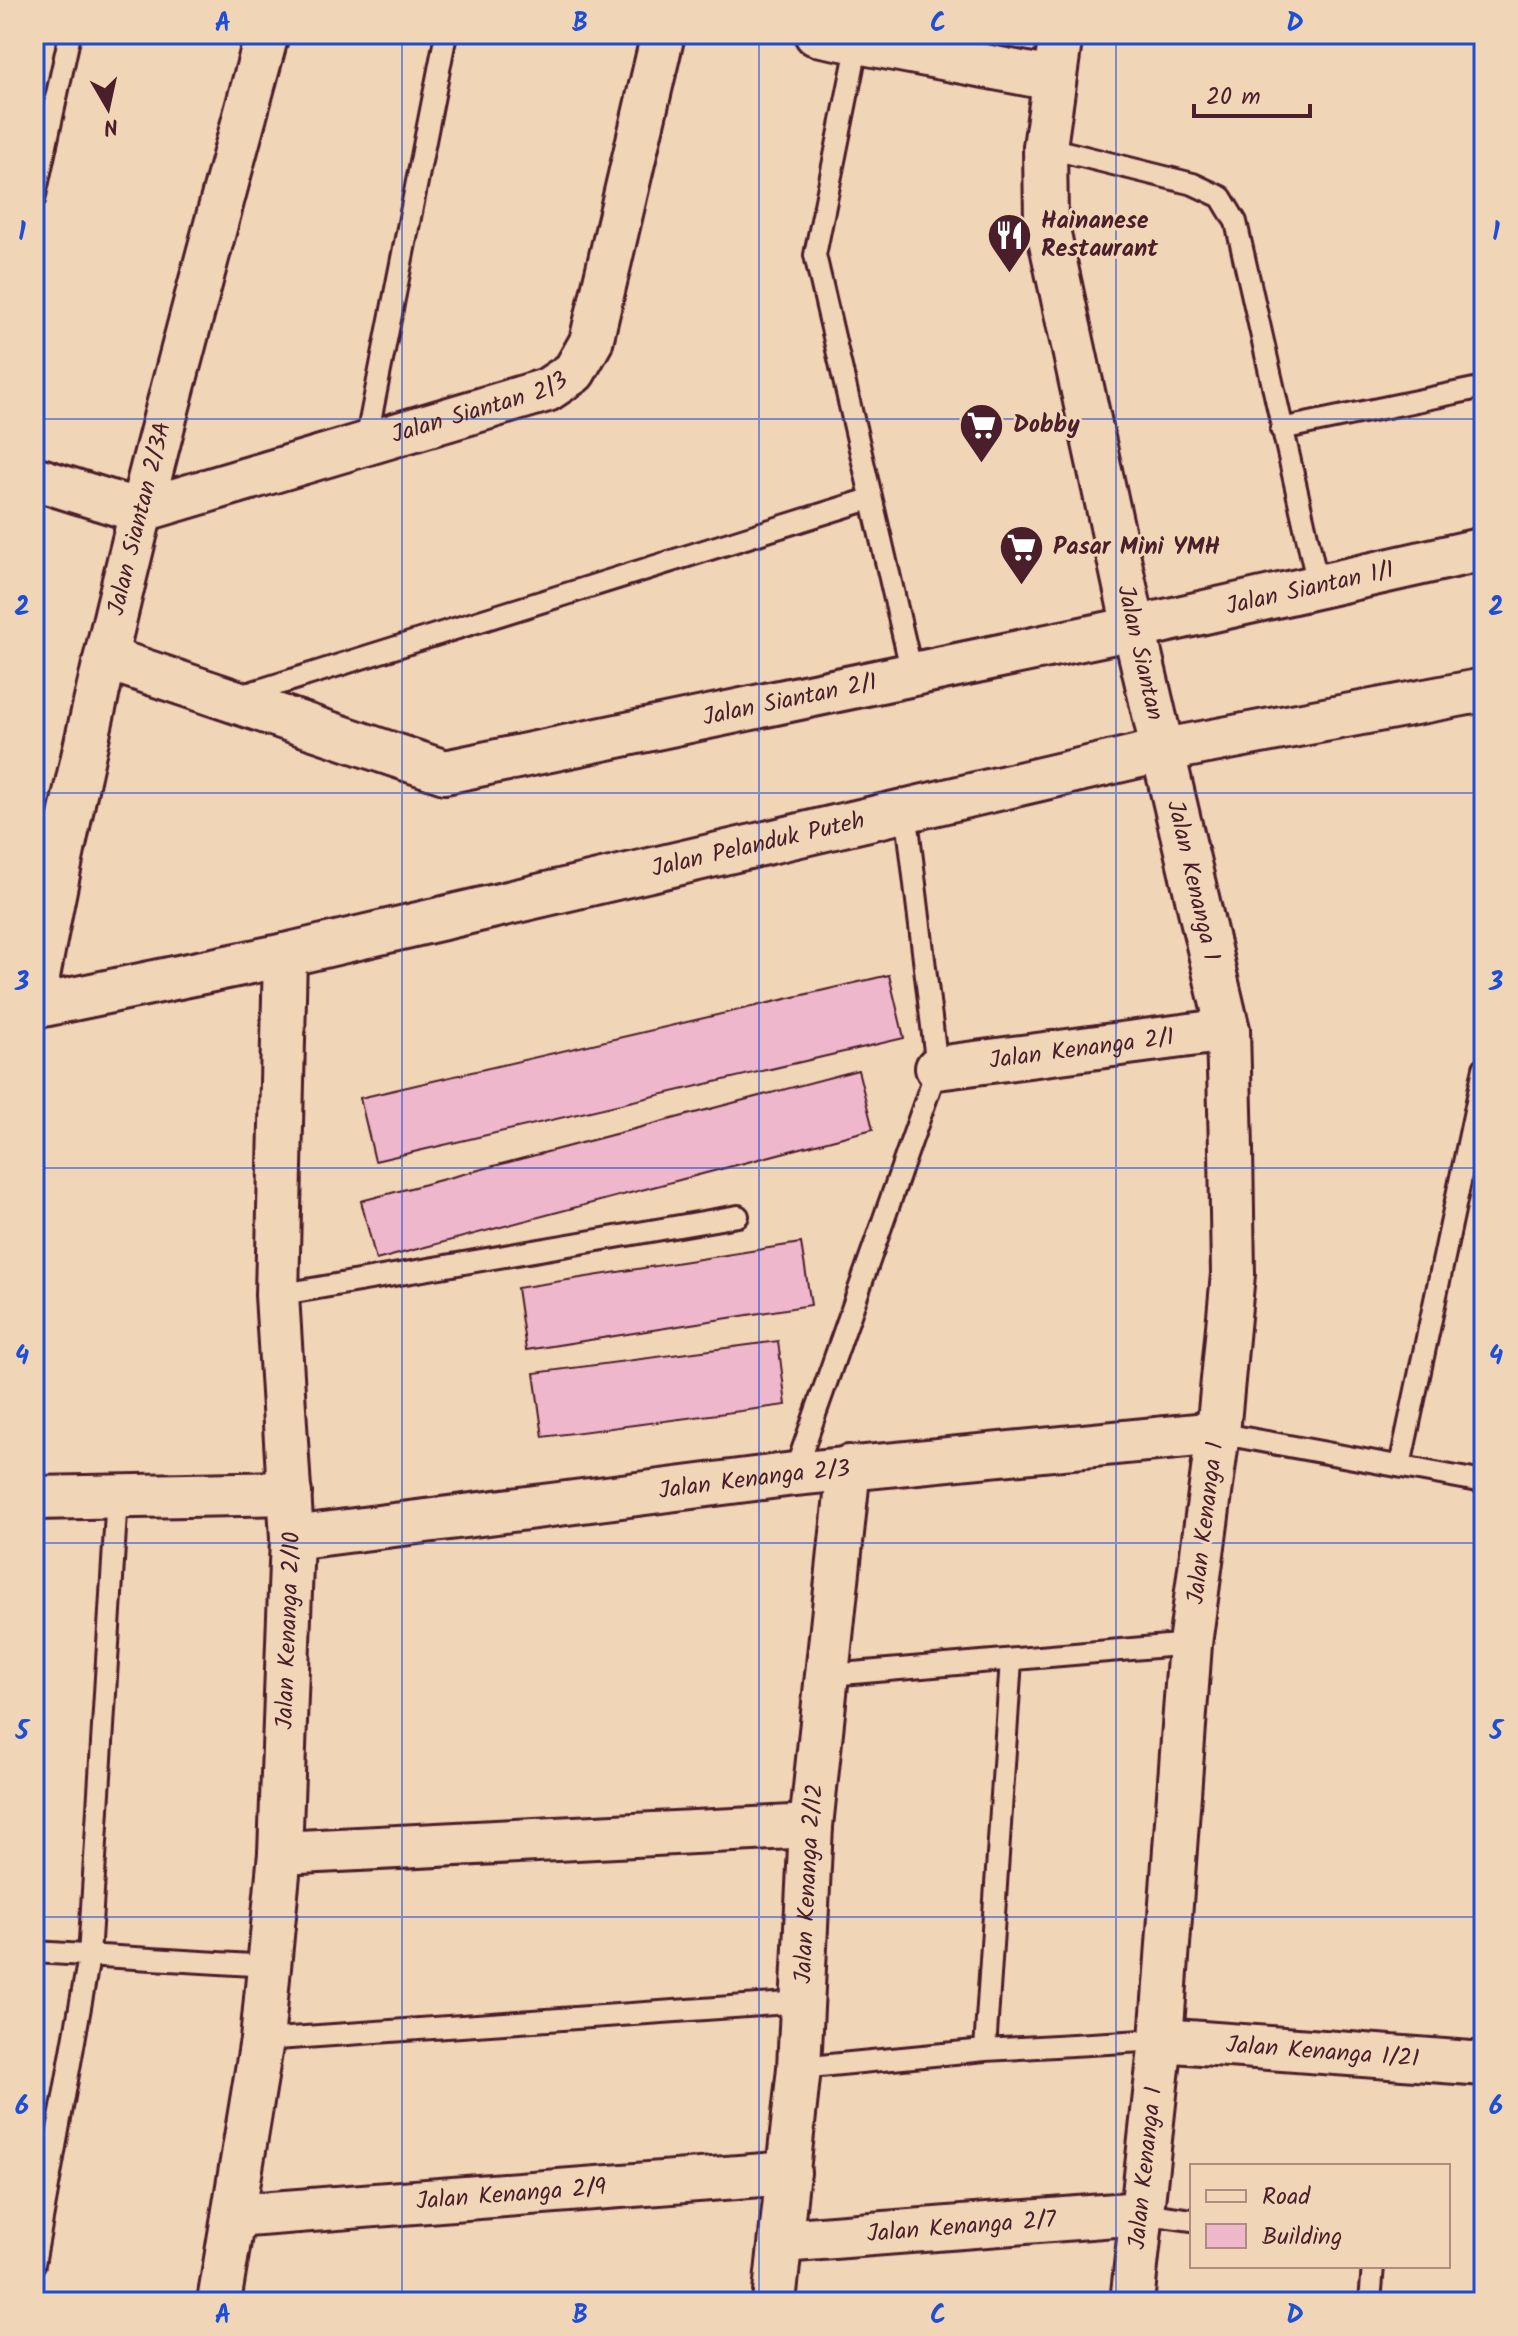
<svg xmlns="http://www.w3.org/2000/svg" width="1518" height="2336" font-family="Kalam,sans-serif">
<style>
.building{fill:#efb7cb;stroke:#4a1f2b;stroke-width:2}
.lines{fill:none;stroke-linecap:round;stroke-linejoin:round}
.service-casing{stroke:#4a1f2b;stroke-width:26}
.minor-casing{stroke:#4a1f2b;stroke-width:48}
.service{stroke:#f1d5b7;stroke-width:20}
.minor{stroke:#f1d5b7;stroke-width:42}
.grid{fill:none;stroke:#1d4ed8;stroke-width:2;stroke-opacity:0.55}
.labels{text-anchor:middle;dominant-baseline:central;stroke-width:6;stroke-linejoin:round;paint-order:stroke}
.poi-label{font-size:24px;font-weight:bold;fill:#4a1f2b;stroke:#f1d5b7;text-anchor:start}
.street-label{font-size:24px;fill:#4a1f2b;stroke:#f1d5b7}
.neatline{fill:none;stroke:#1d4ed8;stroke-width:3}
.grid-label{font-size:26px;text-anchor:middle;font-weight:bold;fill:#1d4ed8}
</style>
<rect width="100%" height="100%" fill="#f1d5b7"/>
<filter id="ink" filterUnits="userSpaceOnUse"><feTurbulence type="fractalNoise" baseFrequency=".0125" numOctaves="2"/><feDisplacementMap in="SourceGraphic" scale="16" xChannelSelector="R" yChannelSelector="G"/><feConvolveMatrix kernelMatrix="1 2 1 2 8 2 1 2 1" color-interpolation-filters="sRGB"/></filter>
<g filter="url(#ink)">
<path class="building" d="M889 975 904 1038 375 1161 360 1098Z
M858 1070 873 1129 376 1260 361 1201Z
M801 1243 811 1305 526 1350 517 1288Z
M778 1341 786 1405 543 1437 534 1373Z"/>
<g class="lines">
<defs>
<path id="service" d="M858 42 815 255 912 673
M1045 147 1193 184 1221 197 1236 222 1318 585
M34 200 70 34
M1281 429 1484 387
M365 447 446 34
M237 697 870 499
M277 1295 738 1216
M1218 1433 1484 1482
M1400 1466 1484 1068
M794 1474 937 1068 906 809
M830 1675 1190 1644
M34 1952 270 1966
M262 2040 803 2002
M985 2050 1011 1660
M799 2068 985 2050 1161 2040
M1141 2213 1192 2220
M34 2264 89 1957 117 1496
M1370 2302 1373 2266"/>
<g id="minor">
<path d="M816 34 1053 79"/>
<path id="s1" d="M1061 34 1045 147 1046 220 1134 628 1228 1030 1231 1150 1233 1274 1218 1433 1190 1644 1161 2040 1132 2302"/>
<path id="s2" d="M34 478 139 511 547 390 574 372 591 342 663 34"/>
<path id="s3" d="M106 658 445 772 1134 628 1484 549"/>
<path id="s4" d="M34 999C93 673 181 354 267 34"/>
<path id="s5" d="M34 1007 285 955 1165 750 1484 690"/>
<path id="s6" d="M937 1068 1228 1030"/>
<path d="M34 1498 290 1493"/>
<path id="s7" d="M292 1538 794 1474 1218 1433"/>
<path d="M280 1853 811 1826"/>
<path id="s8" d="M1161 2040 1484 2064"/>
<path id="s9" d="M234 2216 789 2173"/>
<path id="s10" d="M782 2241 1141 2213"/>
<path id="s11" d="M219 2302 262 2040 280 1853 292 1538 277 1295 285 955"/>
<path id="s12" d="M774 2302 799 2068 811 1826 849 1467"/>
</g>
</defs>
<use href="#service" class="service-casing"/>
<use href="#minor" class="minor-casing"/>
<use href="#service" class="service"/>
<use href="#minor" class="minor"/>
</g>
</g>
<path class="grid" d="M402 34V2302M759 34V2302M1116 34V2302M34 419H1484M34 793H1484M34 1168H1484M34 1543H1484M34 1917H1484"/>
<defs>
<symbol id="restaurant-pin" viewBox="-11 -11 22 30"><path d="M0 17L-7.5 6A9.5 9.5 0 1 1 7.5 6Z" fill="#4a1f2b" stroke="#f1d5b7"/><path d="M-5-6h1v4h1v-4h1v4h1v-4h1v5L-1.5 .5V6h-2V.5L-5-1ZM5-6V6H3V1.5H1.5Q1.5-4 5-6Z" fill="#fff"/></symbol>
<symbol id="supermarket-pin" viewBox="-11 -11 22 30"><path d="M0 17L-7.5 6A9.5 9.5 0 1 1 7.5 6Z" fill="#4a1f2b" stroke="#f1d5b7"/><path d="M-6-5.5h2.5l.6 2H6L4.5 2H-2.5L-4.4-4H-6ZM-1.5 3.2a1.3 1.3 0 1 0 .1 0ZM3 3.2a1.3 1.3 0 1 0 .1 0Z" fill="#fff"/></symbol>
</defs>
<g fill-rule="evenodd">
<use href="#restaurant-pin" x="984" y="210" width="51" height="69"/>
<use href="#supermarket-pin" x="956" y="400" width="51" height="69"/>
<use href="#supermarket-pin" x="996" y="522" width="51" height="69"/>
</g>
<g class="labels">
<g class="poi-label">
<text x="1041" y="221">Hainanese<tspan x="1041" dy="28">Restaurant</tspan></text>
<text x="1013" y="425">Dobby</text>
<text x="1053" y="547">Pasar Mini YMH</text>
</g>
<g class="street-label">
<text stroke="none"><textPath href="#s2" startOffset="466">Jalan Siantan 2/3</textPath></text>
<text stroke="none"><textPath href="#s4" startOffset="492">Jalan Siantan 2/3A</textPath></text>
<text stroke="none"><textPath href="#s3" startOffset="1242">Jalan Siantan 1/1</textPath></text>
<text stroke="none"><textPath href="#s1" startOffset="630">Jalan Siantan</textPath></text>
<text stroke="none"><textPath href="#s3" startOffset="710">Jalan Siantan 2/1</textPath></text>
<text stroke="none"><textPath href="#s5" startOffset="742">Jalan Pelanduk Puteh</textPath></text>
<text stroke="none"><textPath href="#s1" startOffset="864">Jalan Kenanga 1</textPath></text>
<text stroke="none"><textPath href="#s6" startOffset="146">Jalan Kenanga 2/1</textPath></text>
<text stroke="none"><textPath href="#s7" startOffset="466">Jalan Kenanga 2/3</textPath></text>
<text transform="translate(1206 1523) rotate(-83)">Jalan Kenanga 1</text>
<text stroke="none"><textPath href="#s11" startOffset="676">Jalan Kenanga 2/10</textPath></text>
<text stroke="none"><textPath href="#s12" startOffset="420">Jalan Kenanga 2/12</textPath></text>
<text stroke="none"><textPath href="#s8" startOffset="162">Jalan Kenanga 1/21</textPath></text>
<text transform="translate(1146 2168) rotate(-84)">Jalan Kenanga 1</text>
<text stroke="none"><textPath href="#s9" startOffset="278">Jalan Kenanga 2/9</textPath></text>
<text stroke="none"><textPath href="#s10" startOffset="180">Jalan Kenanga 2/7</textPath></text>
</g>
</g>
<rect width="1518" height="2336" fill="none" stroke="#f1d5b7" stroke-width="88"/>
<rect x="1190" y="2164" width="260" height="104" fill="#f1d5b7" stroke="#ae8c7f" stroke-width="2"/>
<rect x="1206" y="2190" width="40" height="12" fill="#f1d5b7" stroke="#ae8c7f" stroke-width="2"/>
<text x="1262" y="2204" font-size="24" fill="#4a1f2b">Road</text>
<rect x="1206" y="2224" width="40" height="24" fill="#efb7cb" stroke="#ae8c7f" stroke-width="2"/>
<text x="1262" y="2244" font-size="24" fill="#4a1f2b">Building</text>
<g transform="translate(108 108) rotate(171)" stroke="#f1d5b7" stroke-width="6" paint-order="stroke">
<path d="M0-6L14 30L0 20L-14 30Z" fill="#4a1f2b"/>
<text y="-12" font-size="22" font-weight="bold" text-anchor="middle" fill="#4a1f2b">N</text>
</g>
<path d="M1194 104v12h116v-12" fill="none" stroke="#4a1f2b" stroke-width="4"/>
<text x="1206" y="104" font-size="24" fill="#4a1f2b" stroke="#f1d5b7" stroke-width="6" paint-order="stroke">20 m</text>
<rect x="44" y="44" width="1430" height="2248" class="neatline"/>
<g class="grid-label">
<text x="223" y="31">A</text>
<text x="580" y="31">B</text>
<text x="938" y="31">C</text>
<text x="1295" y="31">D</text>
<text x="22" y="240">1</text>
<text x="1496" y="240">1</text>
<text x="22" y="615">2</text>
<text x="1496" y="615">2</text>
<text x="22" y="990">3</text>
<text x="1496" y="990">3</text>
<text x="22" y="1364">4</text>
<text x="1496" y="1364">4</text>
<text x="22" y="1739">5</text>
<text x="1496" y="1739">5</text>
<text x="22" y="2114">6</text>
<text x="1496" y="2114">6</text>
<text x="223" y="2323">A</text>
<text x="580" y="2323">B</text>
<text x="938" y="2323">C</text>
<text x="1295" y="2323">D</text>
</g>
</svg>
